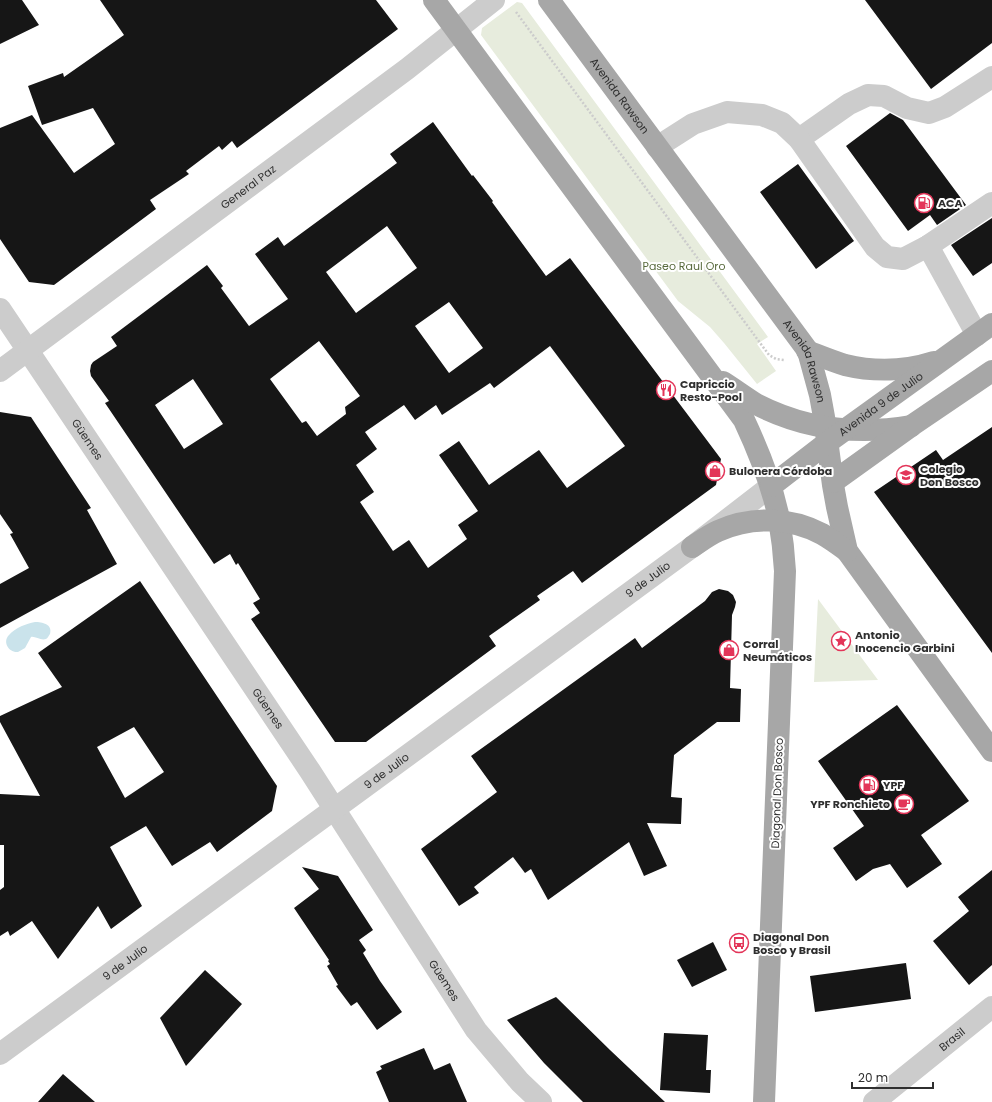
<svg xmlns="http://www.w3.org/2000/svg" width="992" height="1102" font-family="Poppins,sans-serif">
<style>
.green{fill:#e7ecdd}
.water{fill:#cae3eb}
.building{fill:#161616;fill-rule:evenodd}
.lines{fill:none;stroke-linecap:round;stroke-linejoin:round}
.path{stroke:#ccc;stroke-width:2.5;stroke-dasharray:2 2;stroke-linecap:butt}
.minor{stroke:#ccc;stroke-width:22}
.major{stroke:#a7a7a7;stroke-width:22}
.labels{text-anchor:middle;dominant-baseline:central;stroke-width:4;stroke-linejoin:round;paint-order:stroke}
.street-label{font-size:11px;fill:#2f2f2f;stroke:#fff}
.poi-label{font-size:11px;font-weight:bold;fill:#2f2f2f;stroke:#fff;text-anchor:start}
.park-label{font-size:11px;fill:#586a3d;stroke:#fff}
</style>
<rect width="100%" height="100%" fill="#fff"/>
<path class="green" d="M517 2 522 3 768 337 757 344 776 371 757 384 724 343 710 327 678 301 481 35 482 28Z
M818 599 878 680 814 682Z"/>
<path class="water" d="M35 622C42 622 53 624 50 634 49 635 48 638 46 639 41 641 35 636 31 637L25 648 18 652C9 653 2 642 9 635 16 627 26 624 35 622Z"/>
<path class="building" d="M0 0H22L39 25 0 44Z
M100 0H376L398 29 237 148 232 141 222 150 219 146 186 171 189 174 150 200 156 209 54 285 29 282 0 239V128L32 115 74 173 115 144 93 108 42 125 28 86 63 73 64 77 124 35Z
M865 0H992V43L931 89Z
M890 113 903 120 966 205 937 225 930 215 908 231 846 146Z
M433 122 472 176 473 175 493 201 492 202 546 276 570 258 721 459 716 485 582 583 573 571 537 596 540 600 489 636 496 646 366 742H335L251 619 260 613 253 603 260 599 238 563 236 565 230 554 214 564 105 403 109 401 91 376 90 371 91 365 93 362 117 346 111 337 207 265 223 286 221 288 249 326 288 299 255 254 278 237 284 246 397 163 390 154ZM387 226 417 268 356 313 326 272ZM449 302 483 348 449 373 415 326ZM319 341 360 396 345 407 346 414 317 436 306 421 302 423 270 379ZM550 346 625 446 567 488 539 450 489 485 459 441 439 455 478 511 458 525 467 539 428 568 409 540 393 551 360 502 374 492 356 465 377 449 365 432 404 405 415 420 436 405 442 415 490 383 494 388ZM193 379 223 424 184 449 155 405Z
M798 164 854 241 816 269 760 192Z
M992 218V263L973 276 951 245Z
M0 412 31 417 91 508 87 510 117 564 0 628V584L29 568 10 534 13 533 0 514Z
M992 427V653L874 492 936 450 943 460Z
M140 581 277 786 272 811 217 852 210 842 172 866 146 826 110 847 142 906 111 929 98 906 58 959 32 921 10 936 8 931 0 936V890L4 887V845H0V794L40 796 0 722V716L62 687 38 653ZM134 727 164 772 125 798 97 747Z
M719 589 728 591 733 595 736 602 735 607 732 615 730 688 741 689 740 722H717L674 755 671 797 682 798 681 824 647 823 667 866 644 876 629 842 548 900 531 869 525 873 513 857 474 887 479 893 459 906 421 849 497 792 471 756 635 638 642 648 705 601 712 592Z
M897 705 969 801 921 835 942 864 907 888 890 864 873 869 856 881 833 848 864 826 818 761Z
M302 867 338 876 373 930 359 940 366 950 363 953 380 981 402 1012 377 1030 357 1002 351 1006 336 986 338 985 327 966 330 964 328 961 329 960 294 908 319 889Z
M992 870V965L969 985 933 941 969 911 958 897Z
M713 942 727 970 692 987 677 960Z
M906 963 911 999 815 1012 810 976Z
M205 970 242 1004 186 1066 160 1018Z
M556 997 610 1050 665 1102H583L544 1063 507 1020Z
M664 1033 708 1035 706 1070H711L710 1093 660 1090Z
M424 1048 434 1070 450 1063 467 1102H389L376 1072 382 1069 380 1066Z
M63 1074 95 1102H38Z"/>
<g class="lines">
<path class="path" d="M516 12 769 355 776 359 784 360"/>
<g class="minor">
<path d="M799 139 849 104 868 95 884 96 907 108 929 113 945 107 992 77"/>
<path d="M657 147 693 124 727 112 762 115 782 123 799 139 875 247 887 257 903 259 928 246 992 203"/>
<path d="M928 246 977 335"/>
<path id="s1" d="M0 309 310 771 476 1030 520 1082 541 1102"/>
<path id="s2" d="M0 371 407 69 494 0"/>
<path id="s3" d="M0 1054 692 547 771 486"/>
<path id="s4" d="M874 1102 992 1007"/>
</g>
<g class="major">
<path d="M434 0 744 420C759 452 772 484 779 519 782 536 784 553 785 571L764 1102"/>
<path id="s5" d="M549 0 808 351 820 395 824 417 833 485 837 507 847 551 992 751"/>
<path d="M807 351C820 356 832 361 845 365 874 372 906 371 934 362"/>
<path d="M723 382C734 389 745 397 756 404 806 430 857 435 911 426"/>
<path d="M833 482 911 426 992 371"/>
<path id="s6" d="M771 486 828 442 992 324"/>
<path d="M692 547C701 541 709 535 718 531 751 516 790 517 822 534 831 539 839 545 847 551"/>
</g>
</g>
<defs>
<symbol id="fuel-ring" viewBox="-11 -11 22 22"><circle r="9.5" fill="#fff" stroke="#e33559" stroke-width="1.5"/><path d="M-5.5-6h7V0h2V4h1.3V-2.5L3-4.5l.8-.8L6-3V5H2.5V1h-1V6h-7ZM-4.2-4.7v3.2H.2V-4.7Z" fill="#e33559"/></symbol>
<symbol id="restaurant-ring" viewBox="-11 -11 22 22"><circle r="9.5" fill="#fff" stroke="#e33559" stroke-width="1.5"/><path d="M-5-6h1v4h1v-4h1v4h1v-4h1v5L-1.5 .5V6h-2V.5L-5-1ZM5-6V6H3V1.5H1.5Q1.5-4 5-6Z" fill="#e33559"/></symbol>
<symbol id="shop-ring" viewBox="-11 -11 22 22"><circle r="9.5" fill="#fff" stroke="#e33559" stroke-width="1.5"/><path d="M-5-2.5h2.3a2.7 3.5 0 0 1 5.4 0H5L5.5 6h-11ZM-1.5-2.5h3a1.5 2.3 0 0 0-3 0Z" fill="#e33559"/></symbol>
<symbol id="school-ring" viewBox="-11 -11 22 22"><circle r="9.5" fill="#fff" stroke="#e33559" stroke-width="1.5"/><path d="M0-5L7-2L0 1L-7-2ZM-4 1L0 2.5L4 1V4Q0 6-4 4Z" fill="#e33559"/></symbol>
<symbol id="sight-ring" viewBox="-11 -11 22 22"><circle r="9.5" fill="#fff" stroke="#e33559" stroke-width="1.5"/><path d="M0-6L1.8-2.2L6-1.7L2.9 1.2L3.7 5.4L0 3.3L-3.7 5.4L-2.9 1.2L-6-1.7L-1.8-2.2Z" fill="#e33559"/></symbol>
<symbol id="cafe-ring" viewBox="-11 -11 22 22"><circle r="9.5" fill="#fff" stroke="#e33559" stroke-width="1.5"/><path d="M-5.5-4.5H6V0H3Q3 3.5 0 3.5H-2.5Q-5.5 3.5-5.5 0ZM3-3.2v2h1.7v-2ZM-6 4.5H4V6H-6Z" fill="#e33559"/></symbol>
<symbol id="bus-ring" viewBox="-11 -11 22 22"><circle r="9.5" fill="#fff" stroke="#e33559" stroke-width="1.5"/><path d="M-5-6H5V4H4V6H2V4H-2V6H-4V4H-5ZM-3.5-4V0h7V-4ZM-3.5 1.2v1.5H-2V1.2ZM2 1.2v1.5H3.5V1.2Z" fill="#e33559"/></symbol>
</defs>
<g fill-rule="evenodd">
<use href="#fuel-ring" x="913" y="192" width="22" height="22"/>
<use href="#restaurant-ring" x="655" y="379" width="22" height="22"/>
<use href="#shop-ring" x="704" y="460" width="22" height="22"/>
<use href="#school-ring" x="895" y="464" width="22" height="22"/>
<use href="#sight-ring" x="830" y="630" width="22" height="22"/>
<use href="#shop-ring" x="718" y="639" width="22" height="22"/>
<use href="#fuel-ring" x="858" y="774" width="22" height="22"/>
<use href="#cafe-ring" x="893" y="793" width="22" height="22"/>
<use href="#bus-ring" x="728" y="932" width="22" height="22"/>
</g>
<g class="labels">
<g class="street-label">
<text stroke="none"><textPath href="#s5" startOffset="119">Avenida Rawson</textPath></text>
<text stroke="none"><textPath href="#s2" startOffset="309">General Paz</textPath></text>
<text stroke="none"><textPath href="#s5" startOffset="444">Avenida Rawson</textPath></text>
<text stroke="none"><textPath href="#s6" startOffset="137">Avenida 9 de Julio</textPath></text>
<text stroke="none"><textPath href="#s1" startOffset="157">Güemes</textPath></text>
<text stroke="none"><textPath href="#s3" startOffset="803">9 de Julio</textPath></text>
<text stroke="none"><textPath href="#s1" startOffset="481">Güemes</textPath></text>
<text stroke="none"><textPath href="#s3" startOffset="479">9 de Julio</textPath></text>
<text transform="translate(777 793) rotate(-88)">Diagonal Don Bosco</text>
<text stroke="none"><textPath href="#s3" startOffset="155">9 de Julio</textPath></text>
<text stroke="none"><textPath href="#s1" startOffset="805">Güemes</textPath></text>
<text stroke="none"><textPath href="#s4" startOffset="100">Brasil</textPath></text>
</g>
<g class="poi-label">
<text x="938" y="203">ACA</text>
<text x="680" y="384">Capriccio<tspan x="680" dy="13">Resto-Pool</tspan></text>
<text x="920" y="469">Colegio<tspan x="920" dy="13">Don Bosco</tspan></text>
<text x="729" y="471">Bulonera Córdoba</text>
<text x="855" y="635">Antonio<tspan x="855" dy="13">Inocencio Garbini</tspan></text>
<text x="743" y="644">Corral<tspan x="743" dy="13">Neumáticos</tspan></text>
<text x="883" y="785">YPF</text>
<text x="890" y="804" text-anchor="end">YPF Ronchieto</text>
<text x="753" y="937">Diagonal Don<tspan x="753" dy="13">Bosco y Brasil</tspan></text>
</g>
<g class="park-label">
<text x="684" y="266">Paseo Raul Oro</text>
</g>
</g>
<path d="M852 1082v6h81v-6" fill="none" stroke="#2f2f2f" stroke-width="2"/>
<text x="858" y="1082" font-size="12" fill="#2f2f2f" stroke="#ffffff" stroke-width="3" paint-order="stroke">20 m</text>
</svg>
